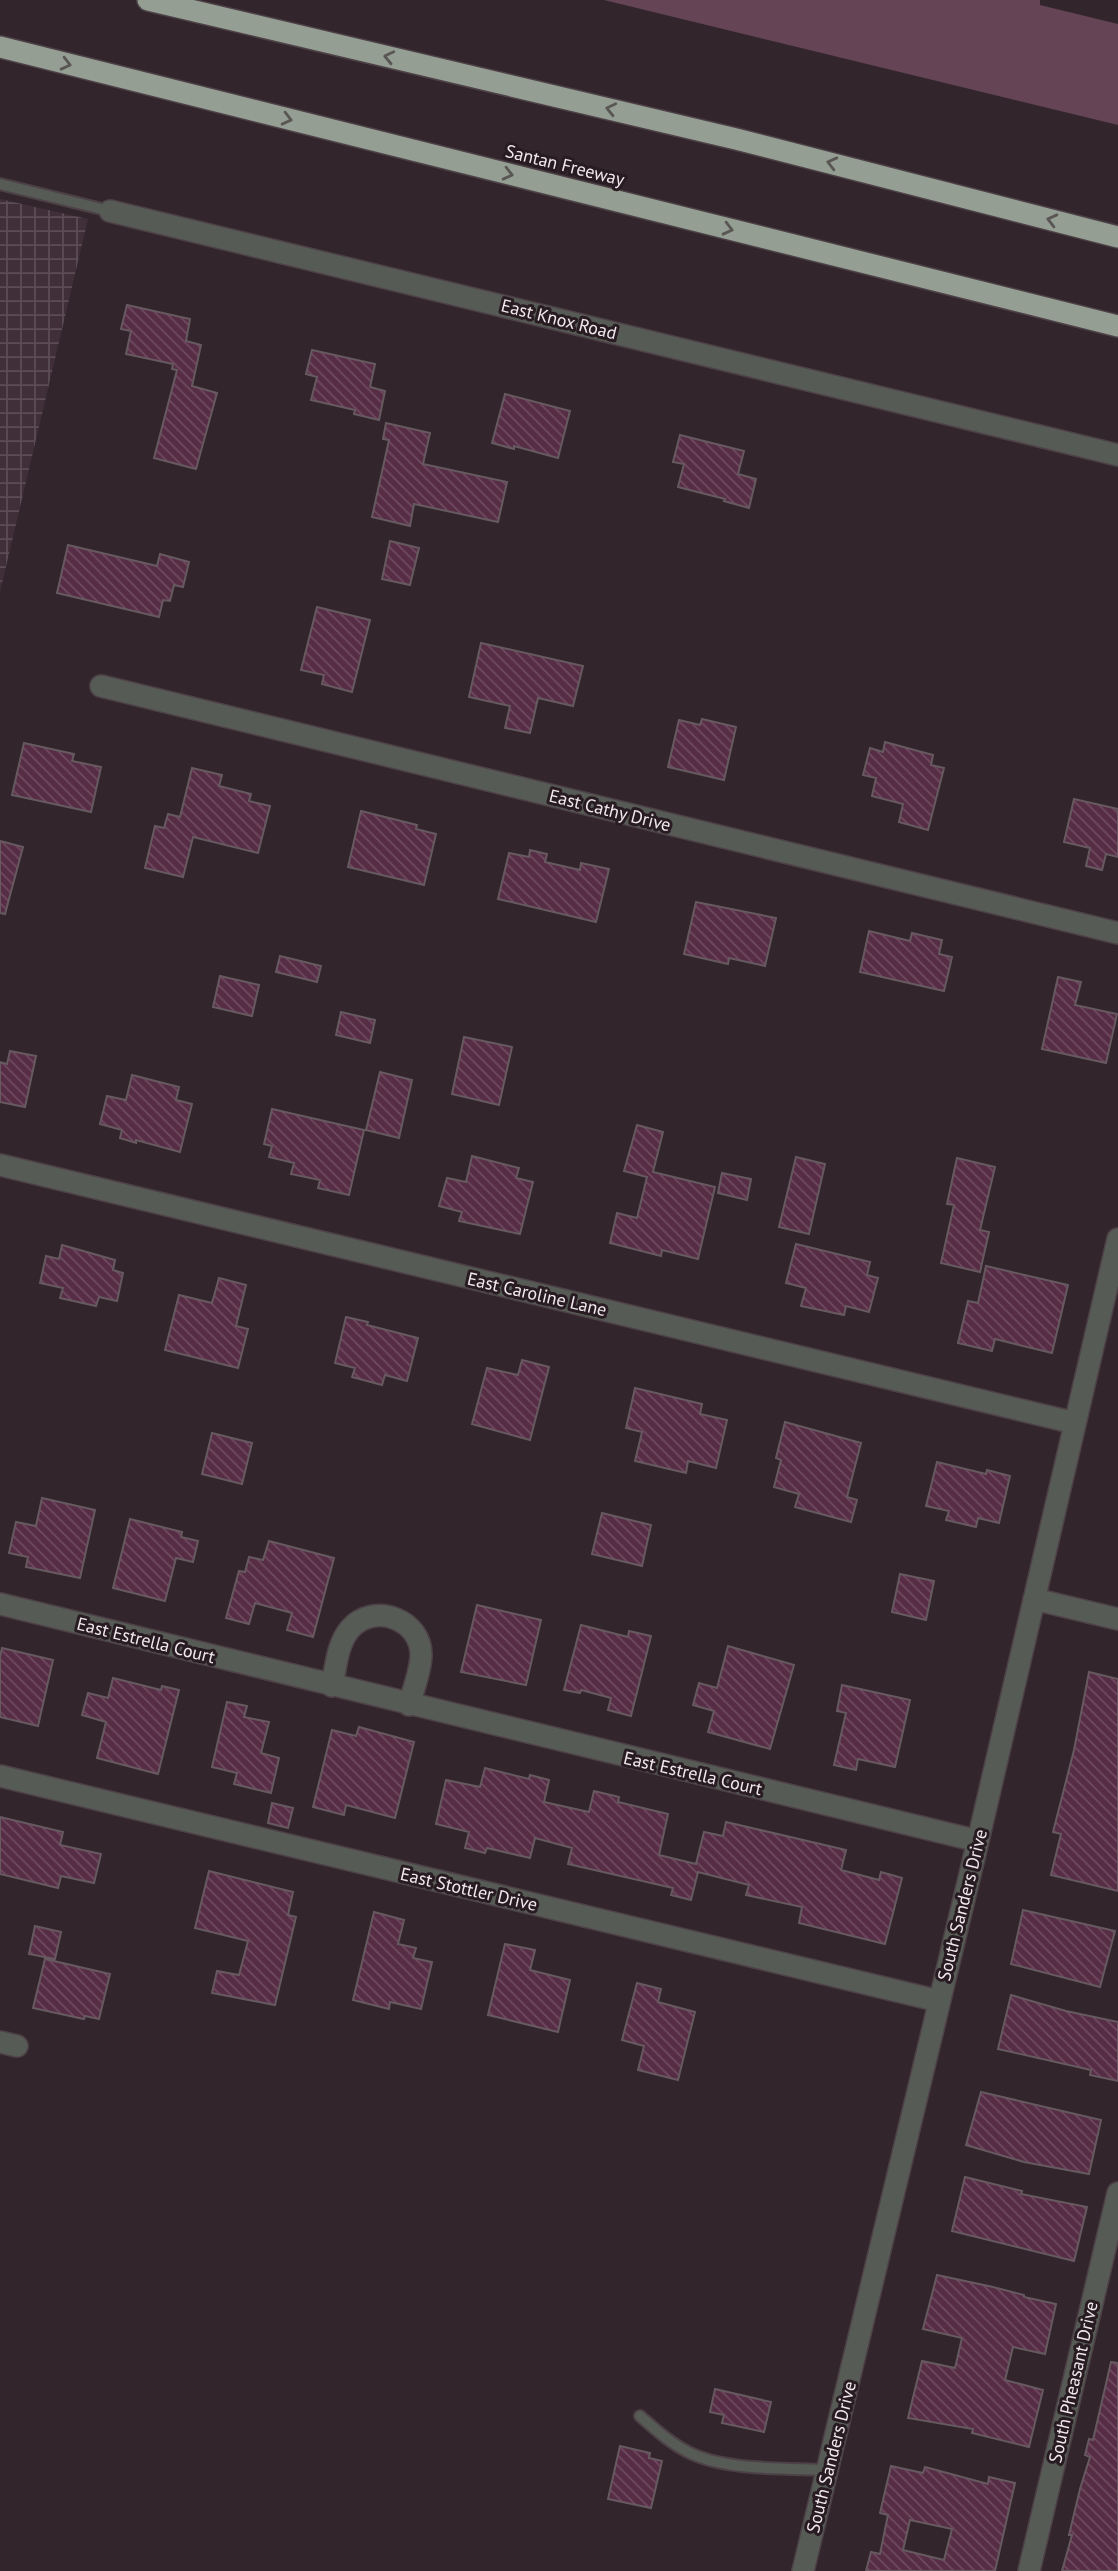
<svg xmlns="http://www.w3.org/2000/svg" width="1118" height="2571" font-family="'PT Sans',sans-serif">
<style>
.industrial{fill:url(#industrial-grid)}
.park{fill:#644455}
.building{fill:url(#building-back-hatch);stroke:#675960;stroke-width:2;fill-rule:evenodd}
.lines{fill:none;stroke-linecap:round;stroke-linejoin:round}
.service-casing{stroke:#4d4147;stroke-width:14}
.minor-casing{stroke:#4d4147;stroke-width:24}
.motorway-casing{stroke:#4d4147;stroke-width:24}
.service{stroke:#575b56;stroke-width:10}
.minor{stroke:#575b56;stroke-width:21}
.motorway{stroke:#949e92;stroke-width:21}
.oneway{stroke:#595654}
.labels{text-anchor:middle;dominant-baseline:central;stroke-width:6;stroke-linejoin:round;paint-order:stroke}
.street-label{font-size:18px;fill:#f0e8ec;stroke:#281c22}
</style>
<defs>
<pattern id="industrial-grid" width="8" height="8" patternUnits="userSpaceOnUse" patternTransform="scale(1.75)"><rect width="8" height="8" fill="#402e38"/><path d="M0 4h8M4 0v8" fill="none" stroke="#5c4c55"/></pattern>
<pattern id="building-back-hatch" width="6" height="6" patternUnits="userSpaceOnUse" patternTransform="scale(1.75)"><rect width="6" height="6" fill="#562d45"/><path d="M-1 5l2 2M0 0l6 6M5-1l2 2" fill="none" stroke="#6f4b60"/></pattern>
</defs>
<rect width="100%" height="100%" fill="#32262c"/>
<path class="industrial" d="M0 199 88 219 0 592Z"/>
<path class="park" d="M604 0H1040V5L1118 24V125Z"/>
<path class="building" d="M127 305 190 319 186 341 201 345 192 386 217 393 196 469 154 458 177 370 172 369 173 364 126 354 131 331 121 329Z
M312 350 375 364 370 387 385 391 379 420 354 414 355 410 311 400 317 377 306 374Z
M505 394 570 411 558 458 514 446V449L492 443Z
M386 423 430 433 423 464 507 482 498 522 414 504 410 526 372 517 389 440 383 439Z
M680 435 744 451 738 474 756 479 749 508 724 501 725 499 678 487 684 464 673 462Z
M390 541 419 548 410 585 382 579Z
M68 545 157 566 160 554 189 562 183 587 174 585 170 601 163 600 159 617 57 593Z
M317 607 370 620 352 692 322 684 324 675 301 670Z
M481 643 583 666 573 706 538 698 530 733 505 728 510 706 469 697Z
M702 719 736 727 724 780 668 767 679 720 700 725Z
M885 742 933 755 931 765 944 768 928 830 899 822 903 804 872 796 876 778 863 775 870 748 883 752Z
M24 743 74 754 72 761 101 767 91 812 12 795Z
M192 768 222 775 219 786 251 794 249 801 270 806 258 853 193 837 183 877 145 868 155 826 164 828 168 814 180 817Z
M1074 799 1118 809V857L1106 854 1102 870 1086 866 1090 848 1064 842Z
M361 811 417 825 416 829 436 834 424 885 348 867Z
M0 841 23 847 5 914 0 913Z
M530 850 547 854 545 862 580 870 581 863 609 869 596 922 498 899 509 853 529 857Z
M696 902 776 918 765 966 729 958 728 964 684 954Z
M869 931 910 941 912 933 942 940 939 954 952 957 944 991 860 972Z
M280 956 321 966 317 982 276 972Z
M220 976 259 985 252 1016 213 1007Z
M1058 977 1081 982 1075 1005 1117 1014 1106 1063 1042 1049Z
M341 1012 375 1020 370 1043 336 1035Z
M464 1037 512 1047 499 1105 452 1094Z
M10 1051 36 1056 25 1107 0 1102V1062L7 1064Z
M380 1072 412 1080 399 1138 366 1130Z
M132 1075 179 1087 176 1100 192 1104 180 1152 136 1140V1143L120 1138 122 1130 100 1124 107 1096 126 1100Z
M272 1109 364 1130 349 1195 318 1188 320 1180 291 1174 294 1163 269 1157 272 1146 264 1144Z
M637 1125 663 1132 653 1172 715 1187 698 1259 662 1250 661 1256 610 1243 617 1213 637 1218 647 1177 624 1171Z
M472 1156 519 1168 516 1178 533 1182 520 1234 459 1221 462 1212 439 1206 447 1178 466 1182Z
M796 1157 825 1164 809 1234 779 1227Z
M957 1158 995 1167 980 1230 989 1232 980 1272 941 1263 954 1205 947 1204Z
M722 1173 751 1179 747 1200 718 1193Z
M796 1244 870 1262 867 1275 878 1278 869 1312 846 1306 844 1315 801 1306 806 1288 786 1283Z
M62 1245 115 1260 113 1270 123 1273 117 1301 99 1297 96 1306 60 1298 63 1288 40 1283 46 1256 59 1259Z
M986 1266 1068 1285 1052 1353 995 1339 992 1351 958 1343 968 1301 978 1303Z
M219 1278 246 1285 236 1326 248 1329 238 1368 165 1350 179 1295 212 1303Z
M346 1317 368 1322 367 1325 418 1338 407 1381 385 1375 382 1385 352 1377 355 1368 335 1363Z
M522 1360 549 1367 530 1440 472 1424 487 1368 518 1375Z
M635 1388 702 1404 700 1414 727 1420 716 1468 688 1461 686 1473 635 1461 642 1432 626 1428Z
M785 1422 861 1443 847 1497 857 1500 851 1522 795 1507 799 1494 774 1487 781 1460 776 1458Z
M212 1433 252 1443 242 1484 202 1474Z
M937 1462 986 1474 987 1470 1010 1476 999 1523 978 1518 976 1527 946 1520 949 1511 926 1506Z
M42 1498 95 1510 80 1578 26 1567 28 1557 9 1553 16 1522 36 1526Z
M602 1513 651 1525 642 1566 592 1554Z
M130 1519 182 1532 181 1537 198 1541 193 1562 176 1558 165 1601 113 1588Z
M269 1541 334 1558 313 1637 287 1630 292 1613 255 1603 249 1624 226 1618 239 1571 245 1572 249 1557 263 1560Z
M900 1574 934 1581 926 1620 892 1612Z
M477 1605 541 1620 526 1685 461 1672Z
M581 1625 628 1637 629 1631 651 1636 631 1716 608 1710 611 1698 581 1690 580 1693 564 1690Z
M728 1646 794 1665 770 1749 708 1732 714 1711 693 1705 699 1683 717 1688Z
M2 1648 53 1660 38 1726 0 1717V1657Z
M1089 1672 1118 1679V1891L1051 1875 1061 1834 1053 1832 1074 1750Z
M113 1678 161 1690 162 1686 179 1690 158 1774 97 1758 106 1722 82 1715 88 1693 108 1698Z
M842 1685 910 1700 895 1767 858 1759 856 1770 834 1765 846 1713 837 1711Z
M227 1702 247 1706 244 1717 269 1722 261 1753 279 1758 271 1793 234 1784 237 1773 212 1767Z
M359 1727 414 1742 395 1818 346 1805 344 1815 313 1807 332 1730 356 1736Z
M485 1768 529 1779 530 1775 549 1780 544 1802 589 1812 594 1791 619 1797 618 1802 668 1814 659 1855 696 1864 704 1832 723 1836 726 1822 846 1850 841 1870 879 1880 881 1872 902 1878 885 1944 799 1923 802 1907 746 1895 749 1885 698 1872 691 1900 671 1895 673 1888 568 1864 572 1848 535 1838 530 1858 487 1848 485 1853 465 1848 469 1832 436 1824 446 1780 480 1787Z
M272 1803 293 1808 288 1828 268 1823Z
M0 1817 63 1832 60 1845 101 1854 94 1883 61 1876 58 1888 0 1874Z
M209 1871 293 1892 288 1915 296 1917 275 2005 212 1993 217 1971 239 1975 248 1941 195 1928Z
M1023 1910 1115 1931 1100 1987 1011 1964Z
M374 1912 404 1920 398 1944 416 1948 413 1958 432 1962 421 2009 390 2002 389 2009 353 2000Z
M35 1926 61 1932 55 1959 29 1954Z
M505 1944 535 1950 530 1970 570 1980 558 2032 488 2015Z
M45 1959 110 1974 99 2019 85 2016 84 2019 33 2008Z
M637 1983 661 1989 658 2002 695 2012 678 2080 638 2070 644 2046 622 2040Z
M1011 1995 1066 2011 1118 2022V2081L1090 2075 1091 2070 998 2049Z
M981 2092 1101 2120 1089 2174 1024 2162 966 2145Z
M965 2177 1018 2190 1022 2191 1021 2194 1087 2207 1074 2261 952 2231Z
M937 2275 993 2287 1024 2295V2297L1056 2304 1045 2354 1013 2347 1005 2380 1043 2390 1029 2447 972 2433 973 2429 908 2418 922 2361 955 2368 962 2338 923 2329Z
M1111 2362 1118 2363V2571H1062L1072 2535H1069L1080 2489 1090 2457 1085 2455 1089 2439 1093 2440Z
M715 2389 771 2402 764 2432 722 2423 724 2415 710 2412Z
M620 2446 650 2453 649 2458 662 2461 651 2508 608 2499Z
M891 2466 923 2473 925 2467 988 2484 989 2477 1015 2483 995 2571H866L871 2552 880 2554 888 2515 880 2513ZM910 2520 952 2529 944 2560 903 2550Z"/>
<g class="lines">
<defs>
<path id="service" d="M0 184 110 211
M640 2416C655 2429 670 2443 688 2452 725 2471 786 2468 828 2470"/>
<path id="minor" d="M110 211 1118 455
M101 686 1118 933
M0 1165 1075 1423
M1034 1599 1118 1619
M0 1604 978 1841
M332 1686C336 1667 337 1644 350 1629 374 1601 423 1620 421 1657 420 1673 413 1690 409 1705
M0 1776 939 2001
M0 2042 17 2046
M803 2571 978 1841 1118 1239
M1029 2571 1118 2193"/>
<path id="motorway" d="M148 0 736 139 1118 237
M0 47 1118 326"/>
</defs>
<use href="#service" class="service-casing"/>
<use href="#minor" class="minor-casing"/>
<use href="#motorway" class="motorway-casing"/>
<use href="#service" class="service"/>
<use href="#minor" class="minor"/>
<use href="#motorway" class="motorway"/>
</g>
<defs><path id="oneway-chevron" d="M-2-3.5L2.5 0L-2 3.5" fill="none" stroke-width="1.6" stroke-linecap="round" stroke-linejoin="round" transform="scale(1.75)"/></defs>
<g class="oneway">
<use href="#oneway-chevron" transform="translate(389 57) rotate(-167)"/>
<use href="#oneway-chevron" transform="translate(66 64) rotate(14)"/>
<use href="#oneway-chevron" transform="translate(611 109) rotate(-167)"/>
<use href="#oneway-chevron" transform="translate(287 119) rotate(14)"/>
<use href="#oneway-chevron" transform="translate(832 163) rotate(-166)"/>
<use href="#oneway-chevron" transform="translate(508 174) rotate(14)"/>
<use href="#oneway-chevron" transform="translate(1052 220) rotate(-166)"/>
<use href="#oneway-chevron" transform="translate(728 229) rotate(14)"/>
</g>
<g class="labels">
<g class="street-label">
<text transform="translate(565 165) rotate(14)">Santan Freeway</text>
<text transform="translate(559 319) rotate(14)">East Knox Road</text>
<text transform="translate(610 810) rotate(14)">East Cathy Drive</text>
<text transform="translate(537 1294) rotate(13)">East Caroline Lane</text>
<text transform="translate(146 1640) rotate(14)">East Estrella Court</text>
<text transform="translate(693 1773) rotate(13)">East Estrella Court</text>
<text transform="translate(469 1889) rotate(13)">East Stottler Drive</text>
<text transform="translate(962 1905) rotate(-76)">South Sanders Drive</text>
<text transform="translate(1073 2382) rotate(-77)">South Pheasant Drive</text>
<text transform="translate(831 2457) rotate(-76)">South Sanders Drive</text>
</g>
</g>
</svg>
